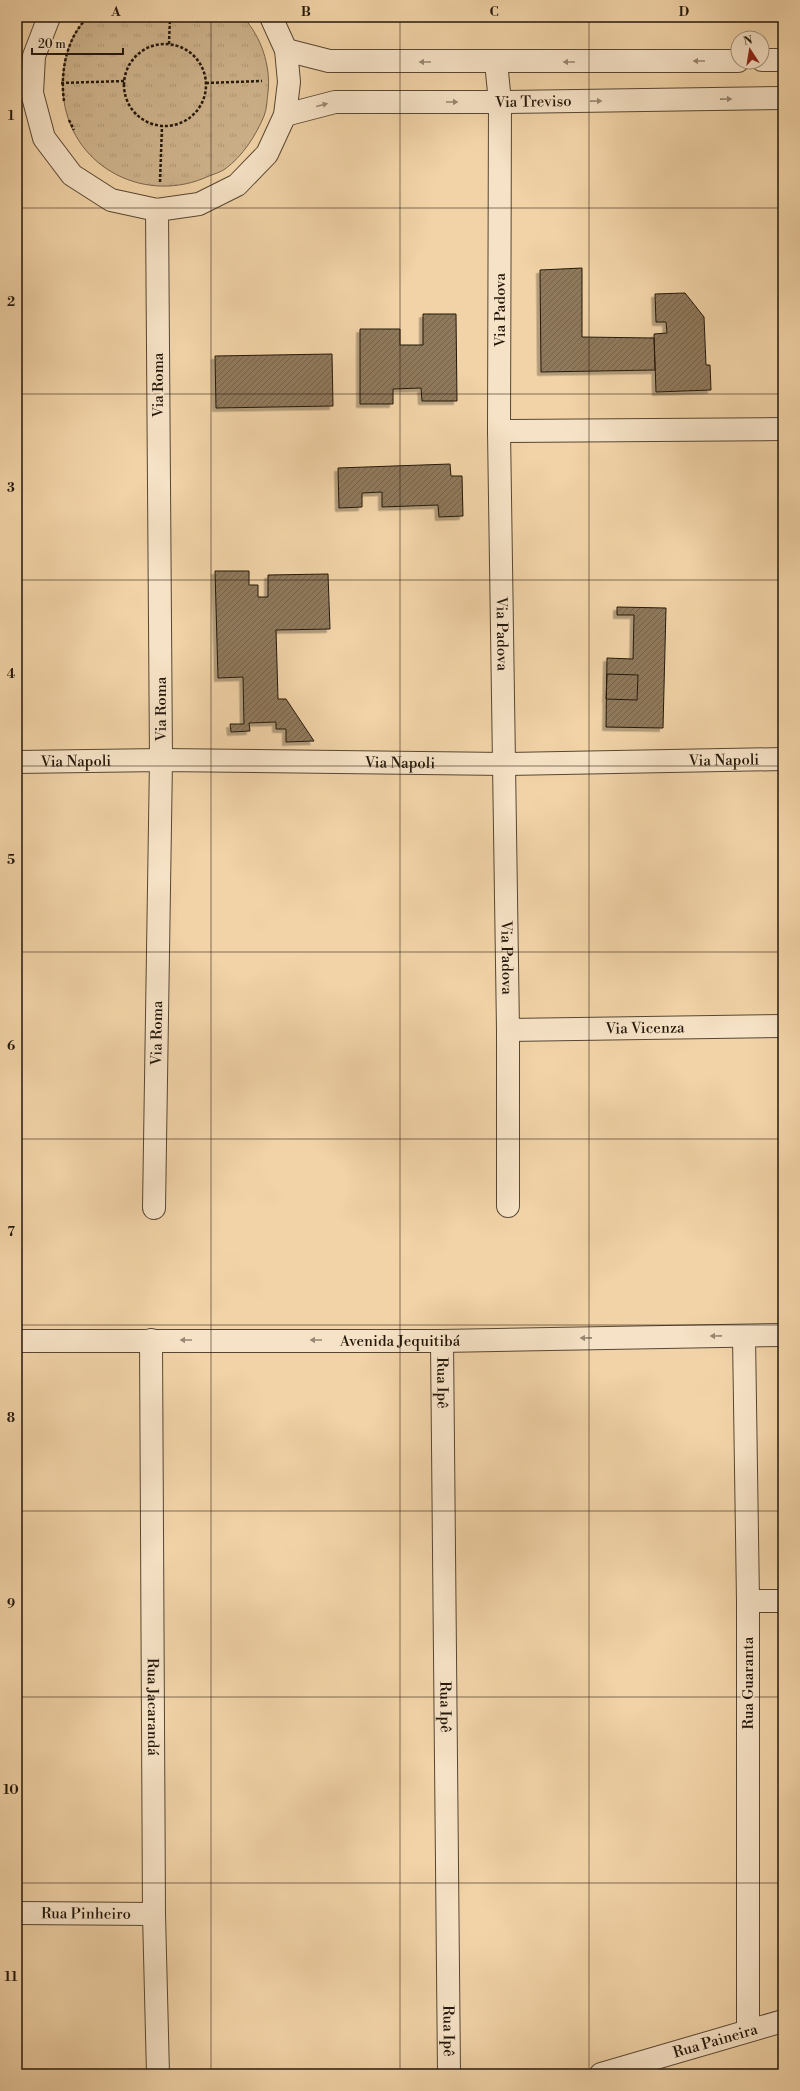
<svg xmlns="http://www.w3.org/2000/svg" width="800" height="2091" font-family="'Libre Bodoni',serif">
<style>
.grass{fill:url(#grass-tufts);stroke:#79664c}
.building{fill:url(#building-hatch);stroke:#24180b;filter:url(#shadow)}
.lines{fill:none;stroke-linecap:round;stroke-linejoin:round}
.street-casing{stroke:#574732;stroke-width:24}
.path{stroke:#24180b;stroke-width:2.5;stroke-dasharray:3 2;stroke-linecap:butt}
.street{stroke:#f6e2c6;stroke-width:22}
.oneway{fill:#988772}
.grid{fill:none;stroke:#24180b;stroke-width:1;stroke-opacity:0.55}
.labels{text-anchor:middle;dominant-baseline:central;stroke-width:4;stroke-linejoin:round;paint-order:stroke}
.street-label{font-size:15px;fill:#24180b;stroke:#f6e2c6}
.neatline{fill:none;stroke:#24180b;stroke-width:1.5}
.grid-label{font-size:13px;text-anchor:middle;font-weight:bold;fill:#24180b}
</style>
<defs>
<pattern id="grass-tufts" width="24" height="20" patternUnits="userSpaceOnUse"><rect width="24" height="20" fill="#ceb38c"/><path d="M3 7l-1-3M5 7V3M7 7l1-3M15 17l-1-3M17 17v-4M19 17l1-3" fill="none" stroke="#b19977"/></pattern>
<pattern id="building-hatch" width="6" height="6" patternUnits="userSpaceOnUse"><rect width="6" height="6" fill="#8f795c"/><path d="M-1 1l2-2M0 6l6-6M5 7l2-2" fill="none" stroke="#75624a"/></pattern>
<filter id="shadow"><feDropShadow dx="-3.5" dy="3.5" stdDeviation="0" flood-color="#0004"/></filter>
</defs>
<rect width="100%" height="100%" fill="#f1d3a7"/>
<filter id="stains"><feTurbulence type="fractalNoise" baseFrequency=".005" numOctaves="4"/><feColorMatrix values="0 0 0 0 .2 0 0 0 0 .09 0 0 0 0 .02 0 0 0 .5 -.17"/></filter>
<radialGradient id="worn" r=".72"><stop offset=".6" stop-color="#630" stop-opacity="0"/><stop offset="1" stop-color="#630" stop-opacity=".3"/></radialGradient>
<path class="grass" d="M88 17H243C261 36 271 66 268 92 267 99 267 109 264 116 256 135 243 156 225 169 221 172 214 174 209 176 147 205 74 169 64 101 60 72 66 38 88 17Z"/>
<path class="building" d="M582 268V337L654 338 655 370 541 372 540 270Z
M685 293 704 317 706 365H710L711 390 656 392 654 334 667 333 666 322H656L655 294Z
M423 314H456L457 401H422L421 388 393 389V404H360V329H400V345H423Z
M332 354 333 406 216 408 215 356Z
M450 464 451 476H462L463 516 439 517 438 505 382 507V492L362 493V507L339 508 338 468Z
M215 571H249V585H258V597H268V575L328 574 330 629 276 630 278 699H286L314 741 286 742V729H276V722L249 723 250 731 231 732 230 724H244L243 677 218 678Z
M617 607 666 608 663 728 606 727 607 658 633 659 634 615H617Z
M607 674 638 675 637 700 606 699Z"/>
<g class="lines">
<defs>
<g id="street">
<path d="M49 17 34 56 32 93 44 138 72 175 111 200 157 210 199 204 237 185 267 154 285 115 289 82 286 50 271 17"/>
<path d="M286 50 329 61H738"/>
<path d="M762 60H783"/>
<path id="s1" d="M496 62 500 102 499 431 508 1030V1206"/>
<path id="s2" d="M285 115 335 102H500L783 98"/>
<path d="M499 431 783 429"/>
<path id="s3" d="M17 762 161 760 505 764 783 759"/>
<path id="s4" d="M508 1030 783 1026"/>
<path id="s5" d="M154 1208 161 760 157 210"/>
<path d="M744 1336 748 1601V2030"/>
<path id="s6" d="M151 1340 154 1914 158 2074"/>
<path id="s7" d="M17 1341H442L783 1335"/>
<path id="s8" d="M442 1341 449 2074"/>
<path d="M748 1601H783"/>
<path id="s9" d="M17 1913 154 1914"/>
<path id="s10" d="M601 2074 783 2021"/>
</g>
</defs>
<use href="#street" class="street-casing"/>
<path class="path" d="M169 44 170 17
M124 85a41 41 0 1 1 82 0a41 41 0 1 1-82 0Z
M61 83 124 81
M206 83 262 81
M64 101C60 73 66 38 88 17
M69 120 74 130
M160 182 162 126"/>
<use href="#street" class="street"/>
</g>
<defs><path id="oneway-solid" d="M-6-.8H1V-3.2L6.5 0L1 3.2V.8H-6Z"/></defs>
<g class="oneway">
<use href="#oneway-solid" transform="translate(699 61) rotate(180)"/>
<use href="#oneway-solid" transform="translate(425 62) rotate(-180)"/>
<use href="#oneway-solid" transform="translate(569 62) rotate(180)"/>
<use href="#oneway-solid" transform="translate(726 99) rotate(-1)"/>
<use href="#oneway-solid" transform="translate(596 101) rotate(-1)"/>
<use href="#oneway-solid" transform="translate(452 102)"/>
<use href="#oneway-solid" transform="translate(322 105) rotate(-15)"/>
<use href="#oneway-solid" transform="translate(716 1336) rotate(179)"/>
<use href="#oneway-solid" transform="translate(586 1338) rotate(179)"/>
<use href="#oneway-solid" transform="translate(186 1340) rotate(-180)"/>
<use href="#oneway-solid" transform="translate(316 1340) rotate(-180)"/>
</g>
<path class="grid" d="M211 17V2074M400 17V2074M589 17V2074M17 208H783M17 394H783M17 580H783M17 766H783M17 952H783M17 1139H783M17 1325H783M17 1511H783M17 1697H783M17 1883H783"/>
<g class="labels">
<g class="street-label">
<text stroke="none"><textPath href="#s2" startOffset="250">Via Treviso</textPath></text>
<text transform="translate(500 310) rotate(-90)">Via Padova</text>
<text transform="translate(158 385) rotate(-90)">Via Roma</text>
<text stroke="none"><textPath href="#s1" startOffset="572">Via Padova</textPath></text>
<text transform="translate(161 709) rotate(-90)">Via Roma</text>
<text stroke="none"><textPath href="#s3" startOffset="707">Via Napoli</textPath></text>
<text stroke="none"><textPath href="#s3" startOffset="59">Via Napoli</textPath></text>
<text stroke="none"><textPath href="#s3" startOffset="383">Via Napoli</textPath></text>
<text stroke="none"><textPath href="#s1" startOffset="896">Via Padova</textPath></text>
<text stroke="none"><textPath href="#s4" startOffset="137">Via Vicenza</textPath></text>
<text stroke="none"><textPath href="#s5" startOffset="175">Via Roma</textPath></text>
<text stroke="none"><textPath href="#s7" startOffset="383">Avenida Jequitibá</textPath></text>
<text stroke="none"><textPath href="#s8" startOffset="42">Rua Ipê</textPath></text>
<text transform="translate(748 1683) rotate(-90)">Rua Guaranta</text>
<text stroke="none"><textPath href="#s6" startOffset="367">Rua Jacarandá</textPath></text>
<text stroke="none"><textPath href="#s8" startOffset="366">Rua Ipê</textPath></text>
<text stroke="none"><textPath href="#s9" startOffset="69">Rua Pinheiro</textPath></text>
<text stroke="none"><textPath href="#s8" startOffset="690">Rua Ipê</textPath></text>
<text stroke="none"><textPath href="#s10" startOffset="119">Rua Paineira</textPath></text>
</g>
</g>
<rect width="800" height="2091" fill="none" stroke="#f1d3a7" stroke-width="44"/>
<g transform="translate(750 50) rotate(348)"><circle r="19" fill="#f6e2c6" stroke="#a2917b"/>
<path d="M0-3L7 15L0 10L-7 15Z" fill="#8f2418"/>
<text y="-6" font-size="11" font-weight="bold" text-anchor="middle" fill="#24180b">N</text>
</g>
<path d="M32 48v6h91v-6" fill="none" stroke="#24180b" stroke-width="2"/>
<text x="38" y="48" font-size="12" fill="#24180b" stroke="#f6e2c6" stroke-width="3" paint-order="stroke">20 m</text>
<rect x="22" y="22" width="756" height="2047" class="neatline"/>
<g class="grid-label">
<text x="116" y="16">A</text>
<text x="306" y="16">B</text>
<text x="494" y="16">C</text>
<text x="684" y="16">D</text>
<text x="11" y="120">1</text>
<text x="11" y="306">2</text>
<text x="11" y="492">3</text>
<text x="11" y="678">4</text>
<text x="11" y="864">5</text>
<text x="11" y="1050">6</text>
<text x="11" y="1236">7</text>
<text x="11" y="1422">8</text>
<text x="11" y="1608">9</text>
<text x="11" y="1794">10</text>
<text x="11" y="1981">11</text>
</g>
<rect width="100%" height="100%" filter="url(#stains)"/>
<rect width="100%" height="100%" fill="url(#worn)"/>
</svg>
